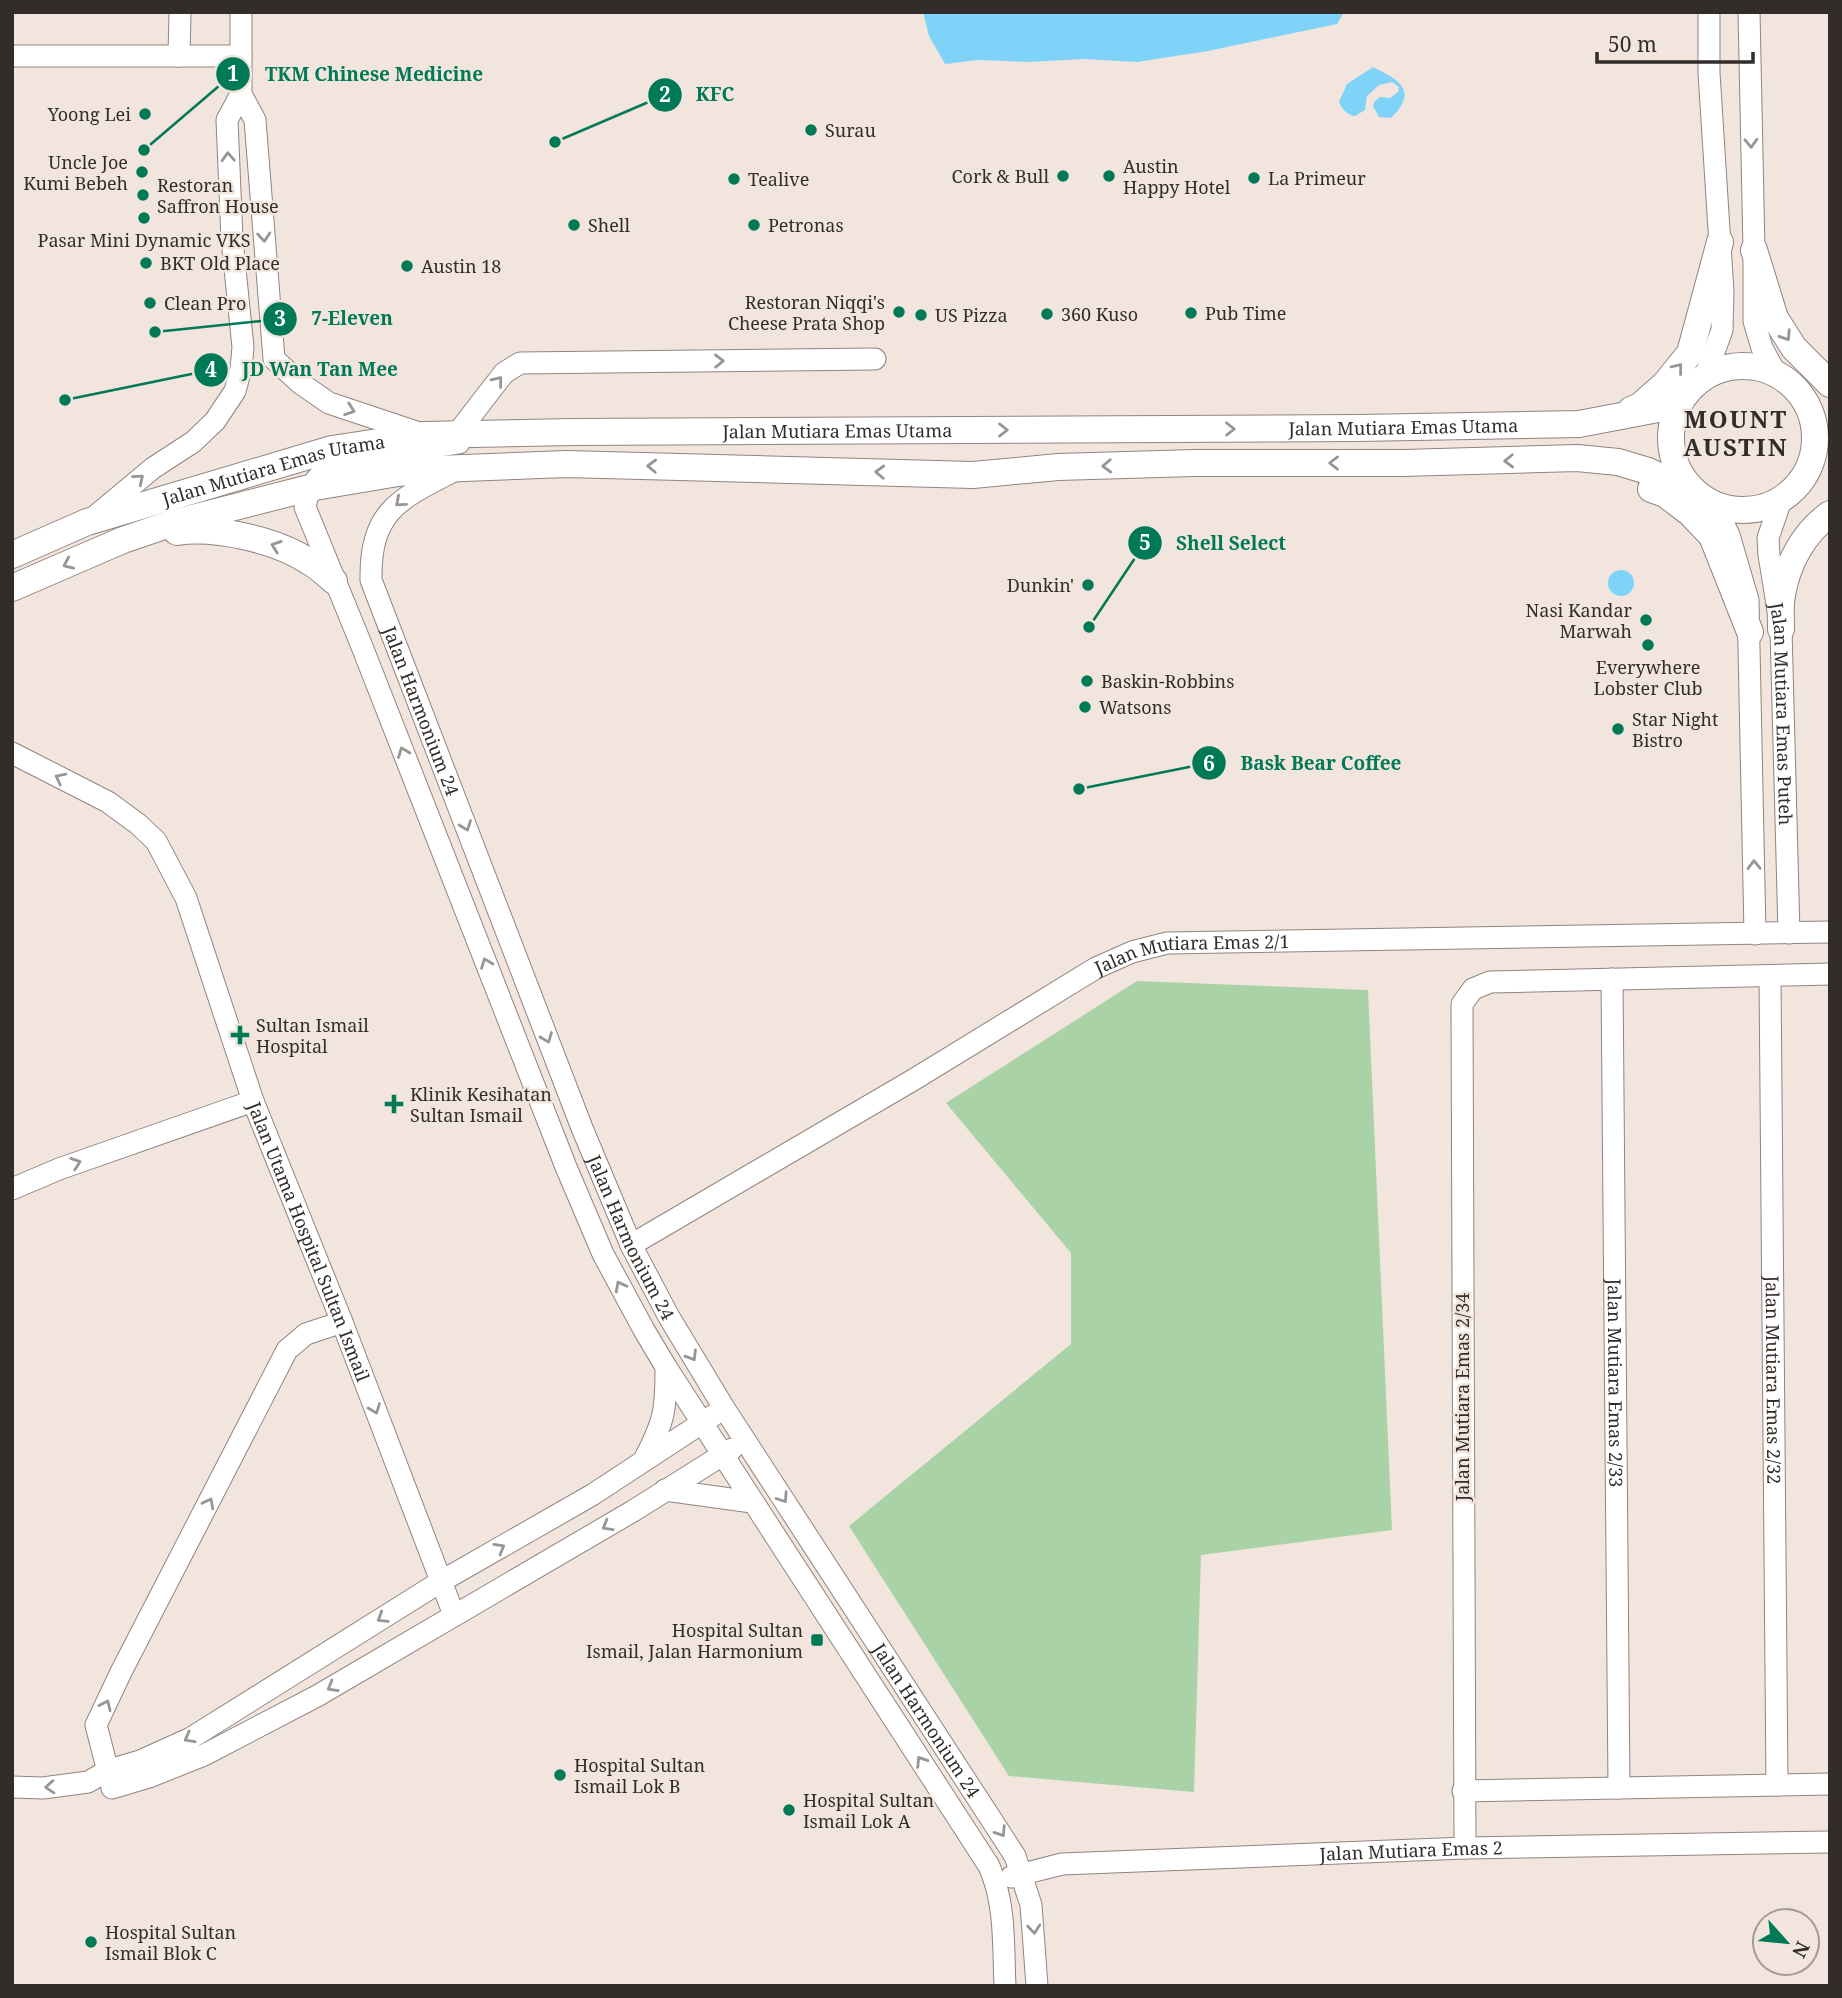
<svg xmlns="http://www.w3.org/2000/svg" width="1842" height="1998" font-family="'Noto Serif',serif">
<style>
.green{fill:#a9d3a7}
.water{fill:#7fd3f9}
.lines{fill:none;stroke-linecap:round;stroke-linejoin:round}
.minor-casing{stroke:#91847e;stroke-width:23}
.major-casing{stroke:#91847e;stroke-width:28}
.minor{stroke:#fff;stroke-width:21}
.major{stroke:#fff;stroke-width:26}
.oneway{stroke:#989695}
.poi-dot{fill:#007956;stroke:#f2e5de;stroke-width:2.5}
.labels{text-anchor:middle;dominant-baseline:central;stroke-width:5;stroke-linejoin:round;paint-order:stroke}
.poi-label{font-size:18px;fill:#322d2b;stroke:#f2e5de;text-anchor:start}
.street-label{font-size:18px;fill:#322d2b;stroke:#f2e5de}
.district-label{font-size:24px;font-weight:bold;letter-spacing:2px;fill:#322d2b;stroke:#f2e5de}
.leader{fill:none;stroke:#007956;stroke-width:2.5}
.callout-dot{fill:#007956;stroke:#f2e5de;stroke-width:2.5}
.mark-label{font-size:21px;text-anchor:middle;font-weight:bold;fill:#fff}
.callout-label{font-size:19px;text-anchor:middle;font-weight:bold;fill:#007956;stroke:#f2e5de;stroke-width:5;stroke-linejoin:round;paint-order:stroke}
</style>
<rect width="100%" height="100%" fill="#f2e5de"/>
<path class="green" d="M1137 981 1368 990 1392 1530 1201 1555 1194 1792 1009 1776 849 1526 1071 1344V1253L946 1103Z"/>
<path class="water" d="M923 12H1344L1337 24 1208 51 1137 62 1084 59 1028 62 978 60 945 64 929 36Z
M1373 67C1399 80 1419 90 1391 118L1379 117 1373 106 1375 101 1380 97 1390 98 1398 92 1399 87 1392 82 1379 85 1367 96 1365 110 1355 116C1346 114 1343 110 1339 102L1347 84Z
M1608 583a13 13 0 1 1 26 0a13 13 0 1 1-26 0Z"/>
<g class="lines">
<defs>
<g id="minor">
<path d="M241 12V94L255 120 274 359 300 383 329 403 422 434"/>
<path d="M1749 12 1754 250V321L1762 348 1776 374"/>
<path d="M12 56H241"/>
<path d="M179 56 180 12"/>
<path d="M1705 376 1722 330 1723 292 1709 73V12"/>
<path d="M456 435 504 373 520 363 875 359"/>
<path d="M459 443 338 462C318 473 309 485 305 507L361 644 566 1167 603 1254 644 1330 666 1367 989 1866C1006 1904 1003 1945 1005 1986"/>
<path id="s1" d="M454 471C399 499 370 511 371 580L582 1128 631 1245 669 1317 724 1408 1015 1856 1031 1905 1037 1986"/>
<path id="s2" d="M1781 500 1768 538 1769 555 1781 629 1789 933"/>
<path d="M1715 506 1729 535 1748 600 1755 934"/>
<path d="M93 518 153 468 193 442 215 421 235 391 241 369 243 347 232 240 227 120 241 94"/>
<path d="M12 753 108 802 138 824 156 841 186 898 253 1101"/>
<path id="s3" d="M1770 976 1777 1785"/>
<path id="s4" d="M1612 979 1619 1788"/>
<path id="s5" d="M12 1189 59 1169 253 1101 342 1322 454 1615"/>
<path id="s6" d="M631 1245 913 1080 1096 968 1132 952 1167 943 1830 932"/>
<path d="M645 1458C665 1420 666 1409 666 1367"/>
<path d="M665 1490 752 1502"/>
<path d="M111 1783 96 1725 121 1672 287 1350 306 1334 342 1322"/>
<path d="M12 1787 43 1788 88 1782 109 1770 140 1761 191 1738 440 1582 592 1495 714 1415"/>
<path d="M112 1788 149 1777 204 1755 317 1696 633 1511 732 1449"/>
<path d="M1463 1791 1830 1784"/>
<path d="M1465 1848 1462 1004 1473 989 1490 982 1830 974"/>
<path id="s7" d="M1011 1877 1062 1864 1465 1848 1830 1842"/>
</g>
<g id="major">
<path d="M1754 250 1775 318 1794 348 1830 384"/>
<circle cx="1743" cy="438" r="72"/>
<path d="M1631 410 1640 406 1665 384 1690 353 1720 242"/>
<path d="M1651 489 1665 494 1690 513 1712 536 1750 632"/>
<path d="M177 532C215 526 276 540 308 561 318 566 326 574 334 581"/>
<path id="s8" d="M12 555 87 522 332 449 424 435 574 432 1358 428 1579 424 1679 405"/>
<path d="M12 588 123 540 173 523 309 488 398 473 437 469 566 464 973 475 1058 467 1194 463H1403L1577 458 1618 462 1648 471 1693 492"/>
<path d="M1781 629C1781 618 1780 606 1782 595 1787 564 1804 532 1830 514"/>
</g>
</defs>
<use href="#minor" class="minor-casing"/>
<use href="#major" class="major-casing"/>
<use href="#minor" class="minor"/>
<use href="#major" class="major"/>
</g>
<defs><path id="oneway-chevron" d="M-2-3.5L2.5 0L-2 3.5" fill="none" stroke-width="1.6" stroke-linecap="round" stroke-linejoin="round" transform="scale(1.75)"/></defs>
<g class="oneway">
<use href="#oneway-chevron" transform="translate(1751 143) rotate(88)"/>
<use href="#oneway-chevron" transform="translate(228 157) rotate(-93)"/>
<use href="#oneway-chevron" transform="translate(264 237) rotate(85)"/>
<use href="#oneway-chevron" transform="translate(1786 336) rotate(57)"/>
<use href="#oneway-chevron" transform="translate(719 361) rotate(-1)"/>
<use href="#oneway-chevron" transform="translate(1678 368) rotate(-51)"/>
<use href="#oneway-chevron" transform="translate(498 381) rotate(-51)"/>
<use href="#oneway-chevron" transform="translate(350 410) rotate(20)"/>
<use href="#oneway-chevron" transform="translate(1230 429)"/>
<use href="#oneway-chevron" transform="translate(1003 430)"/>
<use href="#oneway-chevron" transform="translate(1509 461) rotate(178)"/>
<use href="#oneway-chevron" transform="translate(1334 463) rotate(180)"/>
<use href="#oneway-chevron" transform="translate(652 466) rotate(-178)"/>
<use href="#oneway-chevron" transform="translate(1107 466) rotate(178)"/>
<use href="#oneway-chevron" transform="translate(880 472) rotate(-178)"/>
<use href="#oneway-chevron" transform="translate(139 479) rotate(-40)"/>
<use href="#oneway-chevron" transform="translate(400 502) rotate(139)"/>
<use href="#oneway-chevron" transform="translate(276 546) rotate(-161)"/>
<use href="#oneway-chevron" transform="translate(68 564) rotate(156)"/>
<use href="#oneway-chevron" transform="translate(403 752) rotate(-111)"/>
<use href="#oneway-chevron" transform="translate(60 778) rotate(-153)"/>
<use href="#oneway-chevron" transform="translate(466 826) rotate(69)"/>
<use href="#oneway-chevron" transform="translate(1754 865) rotate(-91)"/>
<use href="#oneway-chevron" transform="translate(486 963) rotate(-111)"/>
<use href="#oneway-chevron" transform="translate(547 1038) rotate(69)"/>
<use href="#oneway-chevron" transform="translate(76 1163) rotate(-19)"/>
<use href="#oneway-chevron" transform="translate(620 1286) rotate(-118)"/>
<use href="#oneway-chevron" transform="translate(692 1356) rotate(59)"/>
<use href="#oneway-chevron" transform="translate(375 1409) rotate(69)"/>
<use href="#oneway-chevron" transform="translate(783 1498) rotate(56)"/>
<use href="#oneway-chevron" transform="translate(209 1503) rotate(-63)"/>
<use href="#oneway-chevron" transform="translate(607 1526) rotate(150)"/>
<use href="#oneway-chevron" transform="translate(500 1548) rotate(-30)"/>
<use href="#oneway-chevron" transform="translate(382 1618) rotate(148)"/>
<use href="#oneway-chevron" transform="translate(332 1687) rotate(150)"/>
<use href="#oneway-chevron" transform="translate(106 1705) rotate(-65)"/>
<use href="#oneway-chevron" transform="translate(189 1738) rotate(151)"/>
<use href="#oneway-chevron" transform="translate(921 1761) rotate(-123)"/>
<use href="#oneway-chevron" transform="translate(50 1787) rotate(176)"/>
<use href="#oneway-chevron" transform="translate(1001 1832) rotate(57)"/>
<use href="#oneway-chevron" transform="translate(1034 1929) rotate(85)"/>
</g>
<g class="poi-dot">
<circle cx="145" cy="114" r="7"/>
<circle cx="811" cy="130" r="7"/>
<circle cx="142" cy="172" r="7"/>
<circle cx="1063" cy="176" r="7"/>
<circle cx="1109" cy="176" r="7"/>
<circle cx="1254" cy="178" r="7"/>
<circle cx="734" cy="179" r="7"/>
<circle cx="143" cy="195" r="7"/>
<circle cx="144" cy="218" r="7"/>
<circle cx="574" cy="225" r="7"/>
<circle cx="754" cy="225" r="7"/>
<circle cx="146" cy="263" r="7"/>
<circle cx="407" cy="266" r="7"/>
<circle cx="150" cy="303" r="7"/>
<circle cx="899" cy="312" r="7"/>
<circle cx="1191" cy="313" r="7"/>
<circle cx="1047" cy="314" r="7"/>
<circle cx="921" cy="315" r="7"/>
<circle cx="1088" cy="585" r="7"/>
<circle cx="1646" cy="620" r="7"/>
<circle cx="1648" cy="645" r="7"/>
<circle cx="1087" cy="681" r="7"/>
<circle cx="1085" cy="707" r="7"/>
<circle cx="1618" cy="729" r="7"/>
<path d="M236.5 1024.5h7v7h7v7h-7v7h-7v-7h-7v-7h7z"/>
<path d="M390.5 1093.5h7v7h7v7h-7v7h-7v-7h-7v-7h7z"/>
<rect x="810" y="1633" width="14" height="14" rx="3.5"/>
<circle cx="560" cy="1775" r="7"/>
<circle cx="789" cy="1810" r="7"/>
<circle cx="91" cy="1942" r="7"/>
</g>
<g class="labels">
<g class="poi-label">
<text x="131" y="114" text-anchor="end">Yoong Lei</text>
<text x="825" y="130">Surau</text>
<text x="128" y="162" text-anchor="end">Uncle Joe<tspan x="128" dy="21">Kumi Bebeh</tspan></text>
<text x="1123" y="166">Austin<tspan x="1123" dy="21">Happy Hotel</tspan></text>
<text x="1049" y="176" text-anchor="end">Cork &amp; Bull</text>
<text x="1268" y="178">La Primeur</text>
<text x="748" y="179">Tealive</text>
<text x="157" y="185">Restoran<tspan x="157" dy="21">Saffron House</tspan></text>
<text x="588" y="225">Shell</text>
<text x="768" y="225">Petronas</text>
<text x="144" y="240" text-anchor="middle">Pasar Mini Dynamic VKS</text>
<text x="160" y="263">BKT Old Place</text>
<text x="421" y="266">Austin 18</text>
<text x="885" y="302" text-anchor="end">Restoran Niqqi's<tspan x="885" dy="21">Cheese Prata Shop</tspan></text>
<text x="164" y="303">Clean Pro</text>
<text x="1205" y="313">Pub Time</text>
<text x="1061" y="314">360 Kuso</text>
<text x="935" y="315">US Pizza</text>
<text x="1074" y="585" text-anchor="end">Dunkin'</text>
<text x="1632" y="610" text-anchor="end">Nasi Kandar<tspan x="1632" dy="21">Marwah</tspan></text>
<text x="1648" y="667" text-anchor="middle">Everywhere<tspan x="1648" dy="21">Lobster Club</tspan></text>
<text x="1101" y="681">Baskin-Robbins</text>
<text x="1099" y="707">Watsons</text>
<text x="1632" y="719">Star Night<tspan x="1632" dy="21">Bistro</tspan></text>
<text x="256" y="1025">Sultan Ismail<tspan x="256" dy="21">Hospital</tspan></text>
<text x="410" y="1094">Klinik Kesihatan<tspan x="410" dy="21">Sultan Ismail</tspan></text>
<text x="803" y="1630" text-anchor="end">Hospital Sultan<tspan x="803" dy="21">Ismail, Jalan Harmonium</tspan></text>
<text x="574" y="1765">Hospital Sultan<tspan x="574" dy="21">Ismail Lok B</tspan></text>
<text x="803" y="1800">Hospital Sultan<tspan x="803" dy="21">Ismail Lok A</tspan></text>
<text x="105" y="1932">Hospital Sultan<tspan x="105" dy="21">Ismail Blok C</tspan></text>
</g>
<g class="street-label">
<text stroke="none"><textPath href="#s8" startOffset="1410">Jalan Mutiara Emas Utama</textPath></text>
<text stroke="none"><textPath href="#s8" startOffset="844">Jalan Mutiara Emas Utama</textPath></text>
<text stroke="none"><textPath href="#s8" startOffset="276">Jalan Mutiara Emas Utama</textPath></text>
<text stroke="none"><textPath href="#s1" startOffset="289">Jalan Harmonium 24</textPath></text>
<text stroke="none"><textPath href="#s2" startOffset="217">Jalan Mutiara Emas Puteh</textPath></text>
<text stroke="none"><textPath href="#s6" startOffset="640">Jalan Mutiara Emas 2/1</textPath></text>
<text stroke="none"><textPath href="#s1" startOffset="856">Jalan Harmonium 24</textPath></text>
<text stroke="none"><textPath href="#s5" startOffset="408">Jalan Utama Hospital Sultan Ismail</textPath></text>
<text stroke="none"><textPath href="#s3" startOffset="404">Jalan Mutiara Emas 2/32</textPath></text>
<text stroke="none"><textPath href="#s4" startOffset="404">Jalan Mutiara Emas 2/33</textPath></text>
<text transform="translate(1462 1397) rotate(-90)">Jalan Mutiara Emas 2/34</text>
<text stroke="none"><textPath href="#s1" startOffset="1423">Jalan Harmonium 24</textPath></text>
<text stroke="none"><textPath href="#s7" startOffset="402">Jalan Mutiara Emas 2</textPath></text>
</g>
<g class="district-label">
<text x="1736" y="418">MOUNT<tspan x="1736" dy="28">AUSTIN</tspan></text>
</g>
</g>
<path class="leader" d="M144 150L233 74M555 142L665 95M155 332L280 319M65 400L211 370M1089 627L1145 543M1079 789L1209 763"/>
<g class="callout-dot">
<circle cx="144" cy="150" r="7"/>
<circle cx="555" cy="142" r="7"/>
<circle cx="155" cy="332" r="7"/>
<circle cx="65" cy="400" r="7"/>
<circle cx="1089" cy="627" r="7"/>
<circle cx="1079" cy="789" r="7"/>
<circle cx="233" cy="74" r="18"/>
<circle cx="665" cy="95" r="18"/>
<circle cx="280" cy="319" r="18"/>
<circle cx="211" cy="370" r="18"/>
<circle cx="1145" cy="543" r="18"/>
<circle cx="1209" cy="763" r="18"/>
</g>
<g class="mark-label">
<text x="233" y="81">1</text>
<text x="665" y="102">2</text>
<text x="280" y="326">3</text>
<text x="211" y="377">4</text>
<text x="1145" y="550">5</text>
<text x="1209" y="771">6</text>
</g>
<g class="callout-label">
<text x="374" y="81">TKM Chinese Medicine</text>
<text x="715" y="101">KFC</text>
<text x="352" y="325">7-Eleven</text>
<text x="320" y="376">JD Wan Tan Mee</text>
<text x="1231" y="550">Shell Select</text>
<text x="1321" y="770">Bask Bear Coffee</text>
</g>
<rect width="1842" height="1998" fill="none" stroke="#322d2b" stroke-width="28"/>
<g transform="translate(1786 1942) rotate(117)"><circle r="33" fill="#f2e5de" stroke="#a59b96" stroke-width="2"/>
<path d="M0-5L12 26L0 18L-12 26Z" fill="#007956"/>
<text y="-10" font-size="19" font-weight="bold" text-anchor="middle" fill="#322d2b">N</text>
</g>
<path d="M1597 52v10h156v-10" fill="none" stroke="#322d2b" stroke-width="3.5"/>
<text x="1608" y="52" font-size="21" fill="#322d2b" stroke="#f2e5de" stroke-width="5" paint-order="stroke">50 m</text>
</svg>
